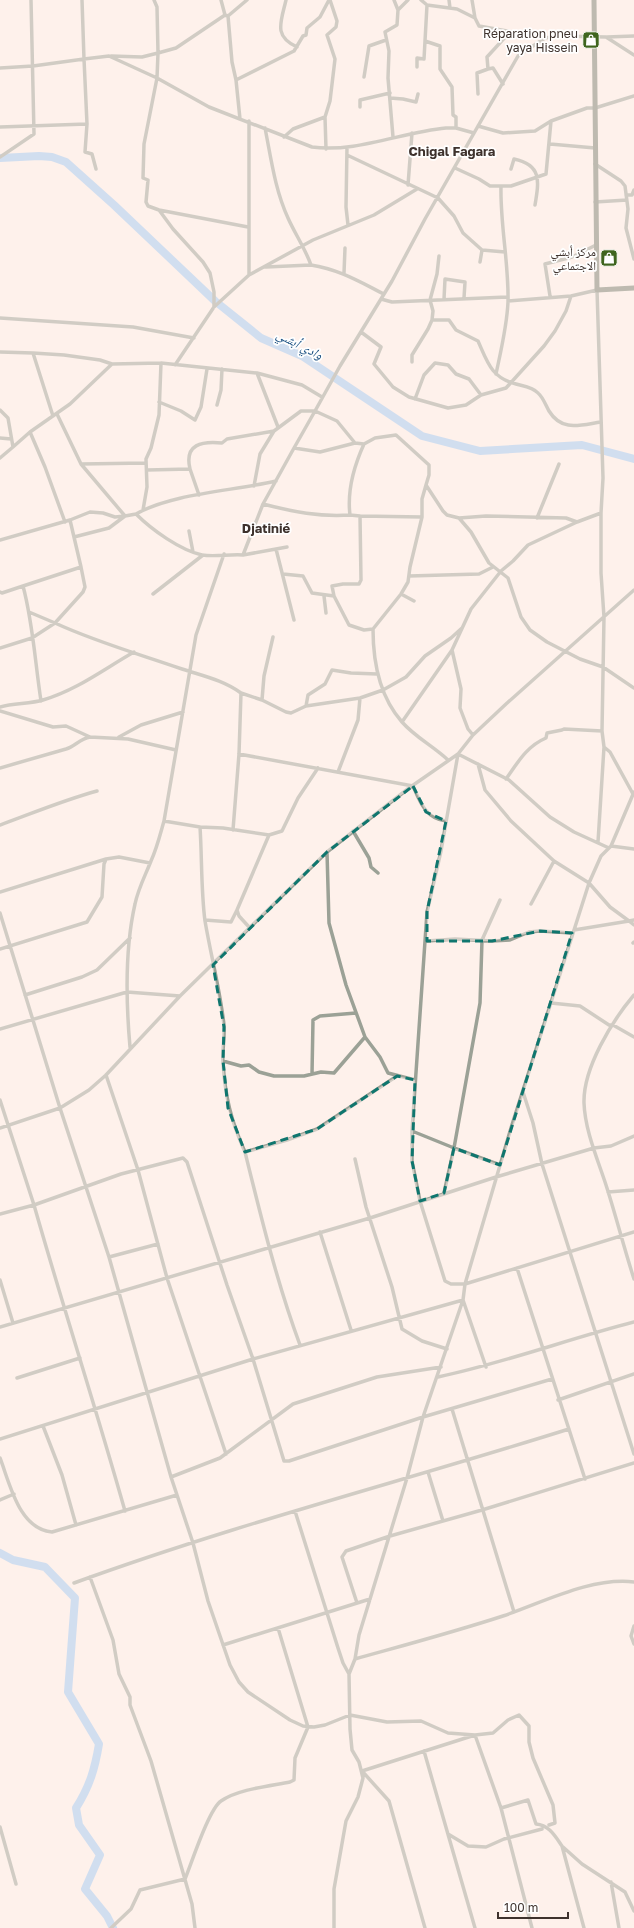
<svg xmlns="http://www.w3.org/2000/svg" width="634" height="1928" font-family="'Golos Text','Noto Naskh Arabic',sans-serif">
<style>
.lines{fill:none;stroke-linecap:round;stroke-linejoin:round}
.river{stroke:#9cc8f4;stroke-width:8}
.street{stroke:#9ba196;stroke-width:3.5}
.secondary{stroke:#717969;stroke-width:5}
.marked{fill:none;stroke:#0f766e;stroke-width:3;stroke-dasharray:8 5;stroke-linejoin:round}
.labels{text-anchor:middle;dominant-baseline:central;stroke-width:3.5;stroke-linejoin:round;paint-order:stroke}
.poi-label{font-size:12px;fill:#3e322d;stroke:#fff;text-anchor:end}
.neighbourhood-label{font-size:13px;font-weight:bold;fill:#3e322d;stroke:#fff}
.water-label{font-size:13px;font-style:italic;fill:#215585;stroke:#fff}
</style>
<rect width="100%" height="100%" fill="#fef1eb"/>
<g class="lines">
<path class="river" d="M0 158 39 156 52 157 66 162 114 205 215 301 261 338 302 356 422 436 480 451 582 445 634 459
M0 1553 13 1560 45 1567 75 1598 68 1692 99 1744C95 1768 90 1786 76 1808L79 1825 100 1855 85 1889 107 1916 113 1928"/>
<path class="street" d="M221 0 225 15 228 16 232 62 236 80
M286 0C281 22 273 36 297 47
M421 0 427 5 425 41 440 46V69L452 87 453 115 456 117V128
M449 0 450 8
M472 0 475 18
M427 5 457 9 475 18 479 26 545 38
M398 10 408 0
M225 15 176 48 158 53 157 78 144 144 143 178 148 180 146 202 148 206 159 210 248 227
M228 16 247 0
M607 37 634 36
M634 55 606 37 558 36 545 38 518 56 425 219 392 281 340 366 315 411 337 421 355 443 364 444 375 438 396 435 429 465V475L426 485 443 511 447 515 459 518 471 532 489 563 508 578 521 617 530 630 547 642 580 659 603 667 634 688
M111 56 142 57 158 53 157 7 154 0
M417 67V58L424 59 425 41
M0 68 33 66 84 59 82 0
M364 77 369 46 386 40
M503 84 493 68 488 69 487 57 510 32
M478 94 477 73 488 69
M390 98 403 99 416 102 418 94
M360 107V100L390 93
M240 119 236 80 294 51 303 36 306 35 307 28 320 17 329 0
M249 121V275L313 240 374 215 417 189
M87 124 85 152 92 154 96 169
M478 126 503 133 535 131 551 121 587 108H595L634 96
M0 127 87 124 84 59 109 56 157 78 209 107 312 147C356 153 402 132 446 128H456L474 133
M265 128C271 158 275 190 288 218 295 234 305 248 311 265 338 269 360 282 384 294
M284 137 293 129 325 117
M393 137 388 78 389 51 385 32 397 25 398 10 394 0
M550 144 595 148
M347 147 346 207 348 225
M326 149 325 117 330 101 335 59 327 35 336 27 337 21 330 0
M347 155 438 198 454 216 463 233 482 250 505 252
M0 157 34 134 31 0
M595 164 621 181 625 186 628 209 626 228 634 259
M455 168 479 179 490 186H511L546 174 551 121
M511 169 514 159C542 165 539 181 535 205
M408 185 412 133
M626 195H632L634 190
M595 202 627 200
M159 210 173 229 203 262 210 273 214 292V307
M480 262 482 250
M266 267 311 265
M344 273 345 248
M550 296 545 264 572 257 596 245
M381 299 392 302 507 297
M444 299 445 279 465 282 464 298
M508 301 571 296 597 290 603 478 601 513V573L604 617 602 731 604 747 598 842
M0 318 133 327 194 338
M432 320H449L456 330 478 341C487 361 491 378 516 384 523 386 533 387 538 393 543 397 546 406 549 411 562 432 580 425 601 422
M361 332 381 347 374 364 393 387 409 397 448 408 466 405 481 395 506 388 544 346 555 331 566 311 571 296
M0 352 33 353
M412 362V355L428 329 432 320 433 311 430 300 437 274 439 256
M175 365 214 307 249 275
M257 373 278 427
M496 374C501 350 507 326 508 302 509 263 500 225 501 186
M415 399 424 375 435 363 448 365 456 374 469 379 481 395
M159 402 181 411 195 420 201 407 207 369
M217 405 221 390 222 369
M0 410 8 418 13 447 0 458
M315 411 294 448 320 452 355 443
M57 414 81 464 125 516 136 514C152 530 180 550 202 555 215 557 230 554 243 555
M53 416 33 353 64 355 100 360 112 364 161 363 257 373 302 385 322 397
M30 432 45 467 65 522
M0 438 11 439
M13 447 30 432 70 404 112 364
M294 448 263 504C294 512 319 517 350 515
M81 464 146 463
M190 469C184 444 202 441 222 443L227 439 274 431
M147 470 190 469 199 495
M426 485 422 499V517L410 567 408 582 401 594 373 629C373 663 379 696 402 722 415 737 433 746 448 760
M254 486 260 454 274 431 301 411H315
M263 504 243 555 276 549 294 620
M143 510 147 487 146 459 151 448 159 415 161 363
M136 514C173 493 234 491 276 481
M360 516 350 515C347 491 354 466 364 444
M459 518 486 516 566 518 577 522 601 513
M537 518 559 464
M189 531 193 552
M74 537 109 528 125 516
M0 540 70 520 90 512 103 513 115 517 125 516
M276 549 287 547
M283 574 303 576 312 593 334 596
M409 576 479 574 493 567
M23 586 81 567 70 520
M0 592 2 593 23 586C33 623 35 662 41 701
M153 594 203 555
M401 594 414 601
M324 596 326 613
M29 612 55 623 83 592 85 587 81 567
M373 629 364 630 349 625 334 596 332 586 343 584H359L361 580 360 516 422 517
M0 648 32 638 55 623C96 642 139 654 182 669 203 676 223 680 241 693L239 754 233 830
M241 693 262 700 286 712 291 713 306 706 360 698 383 690 406 677 425 656 451 638 462 628
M262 700 264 676 273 637
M306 706 308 695 325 684 332 670 351 673 377 674
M0 707C14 703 30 704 43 700 77 690 104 669 134 652
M0 711 53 727 66 726 90 737 128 739 176 750
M402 722 452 650
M473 735 468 729 460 708 461 689 452 650 471 609 501 571 513 561 528 545 577 522
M119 737 141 725 183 712
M604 747 610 752 633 794
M239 754 413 786C420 802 426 819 446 821
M458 754 441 851 427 912 412 1131V1161L420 1201 445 1281 451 1284H465L634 1232
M458 754 509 780 550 817 574 832 609 848
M478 764 485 790 511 821 554 861 589 883 610 907 629 921 634 920
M0 768 66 749C75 746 80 739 90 737
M338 772 358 720 360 698
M506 779C518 762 527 746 546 738L547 733 562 730 564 729 602 731
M164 821 200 827C202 857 201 891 205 921 211 956 220 990 224 1025 225 1037 222 1050 223 1062 225 1096 231 1121 245 1152L287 1140 317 1129 397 1076
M0 825C33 813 64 800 97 791
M200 827 223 828 269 835
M353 831 369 858 371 867 378 873
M611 846 634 792
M327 852 329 923 346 985 365 1037 380 1057 388 1073 415 1080
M0 892 106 859 119 857 150 863
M531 904 554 861
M0 913 60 1108 109 1257 171 1477 193 1543 208 1601 230 1665 239 1682 248 1692 290 1720 303 1726 314 1727 325 1725 350 1715 387 1722 421 1721 448 1733 475 1735
M205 920 231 922 237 910
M249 927 239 916 237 910 269 835 282 831 298 798 318 768
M574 930 629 921 634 925
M427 941 455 939 492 941 510 940 529 932 540 931 572 933
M633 943 634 942
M0 949 87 922 102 897 104 864 106 859
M25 995 82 977 97 970 130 938
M634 995C612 1021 583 1068 584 1103 585 1131 598 1160 606 1185 616 1216 624 1248 634 1279
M551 1003 580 1006 609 1025H613L634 1037
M0 1029 127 992 180 996
M130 1047C126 1002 125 948 135 904 138 889 145 876 151 861 157 848 160 835 164 821L196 635 224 554
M223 1061 241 1066 249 1065 259 1072 274 1076H304L321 1072 334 1073 365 1037
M312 1074 313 1020 320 1016 356 1013
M106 1075 138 1170 167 1278 226 1454
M523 1092 533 1123 542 1164 634 1454
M0 1100 34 1205 0 1214
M0 1128 60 1108 89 1090 106 1075 180 996 327 852 409 788 458 754 473 735 506 704 634 590
M412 1131 454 1148 480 1003 482 940 500 900
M245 1152C261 1217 277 1283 300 1345
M355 1159 366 1207 392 1287 402 1329 422 1341 447 1349
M608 1192 634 1190
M444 1193 454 1148 500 1165
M320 1232 351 1330
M109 1257 158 1244
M517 1268 585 1479
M0 1280 13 1323
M0 1327 370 1218 496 1177 594 1148 611 1146 634 1136
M438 1377C504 1363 568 1339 634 1322
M17 1378 80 1358
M558 1400 634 1374
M452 1409 514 1612
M43 1426 62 1475 76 1525
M0 1439 253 1359 463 1300 486 1367
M0 1458C10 1484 19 1529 52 1532L177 1495
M428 1472 443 1521
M171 1477 220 1458 293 1404 377 1377 441 1367
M0 1500 14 1494
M125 1511C96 1408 63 1307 34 1205L121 1174 183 1158 187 1162 227 1285 253 1359 284 1461H289L423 1417 552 1379
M295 1511 338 1648 343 1663 349 1674
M90 1577 113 1640 119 1674 130 1697V1705L151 1761 192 1904 195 1928
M74 1583C236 1524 404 1481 569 1429
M357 1603 342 1557 346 1551 390 1536 482 1510 634 1463
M634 1626 631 1636 634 1644
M223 1645 370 1599
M355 1659C405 1645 454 1632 503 1616 544 1602 591 1577 634 1582
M475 1735 501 1808 532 1928
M424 1751 475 1928
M501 1808 528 1800 536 1824C549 1825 555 1836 562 1846L584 1928
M0 1827 16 1884
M448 1834 468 1846 486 1847 504 1839 542 1829
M563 1847 582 1864 625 1892 634 1911
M185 1879C192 1862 209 1809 221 1801 238 1789 270 1786 290 1782L294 1780 295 1758 308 1727 278 1628
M611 1882 619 1928
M111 1928 131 1909 140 1890 185 1879
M334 1928V1889L346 1821 358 1797 363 1778 359 1762 352 1750 350 1729 349 1674 355 1659 359 1635 407 1478 423 1417 463 1300 465 1284 511 1128 589 883 601 856 611 846 634 849
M425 1928 389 1801 362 1771 475 1735 493 1733 508 1720 519 1715 529 1726V1742L533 1758 553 1805 555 1823 549 1825"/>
<path class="secondary" d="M594 0 597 290 634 288"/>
</g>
<path d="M0 0H634V1928H0ZM413 786 426 812 446 821 427 912V941H492L540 931 572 933 500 1165 454 1148 444 1193 420 1201 412 1161 415 1080 397 1076 317 1129 245 1152 228 1108 223 1061 224 1027 213 965 327 852Z" fill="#fef1eb" fill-opacity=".55" fill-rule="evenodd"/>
<path class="marked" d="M413 786 426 812 446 821 427 912V941H492L540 931 572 933 500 1165 454 1148 444 1193 420 1201 412 1161 415 1080 397 1076 317 1129 245 1152 228 1108 223 1061 224 1027 213 965 327 852Z"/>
<defs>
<symbol id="shop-square" viewBox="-11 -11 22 22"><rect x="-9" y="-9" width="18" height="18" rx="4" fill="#3f651e" stroke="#fff"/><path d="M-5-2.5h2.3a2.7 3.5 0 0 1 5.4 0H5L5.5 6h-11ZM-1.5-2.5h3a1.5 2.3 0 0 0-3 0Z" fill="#fff"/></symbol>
</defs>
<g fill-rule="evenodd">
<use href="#shop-square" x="581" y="30" width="20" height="20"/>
<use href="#shop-square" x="599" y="248" width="20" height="20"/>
</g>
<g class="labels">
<g class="poi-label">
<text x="578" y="33">Réparation pneu<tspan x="578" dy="14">yaya Hissein</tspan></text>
<text x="596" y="251">مركز أبشي<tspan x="596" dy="14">الاجتماعي</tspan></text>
</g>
<g class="neighbourhood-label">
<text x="452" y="151">Chigal Fagara</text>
<text x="266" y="528">Djatinié</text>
</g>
<g class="water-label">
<text transform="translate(300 344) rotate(27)">وادي أبشي</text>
</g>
</g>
<path d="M498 1912v6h70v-6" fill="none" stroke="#3e322d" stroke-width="2"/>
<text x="504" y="1912" font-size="12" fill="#3e322d" stroke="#ffffff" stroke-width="3" paint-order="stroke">100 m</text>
</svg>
